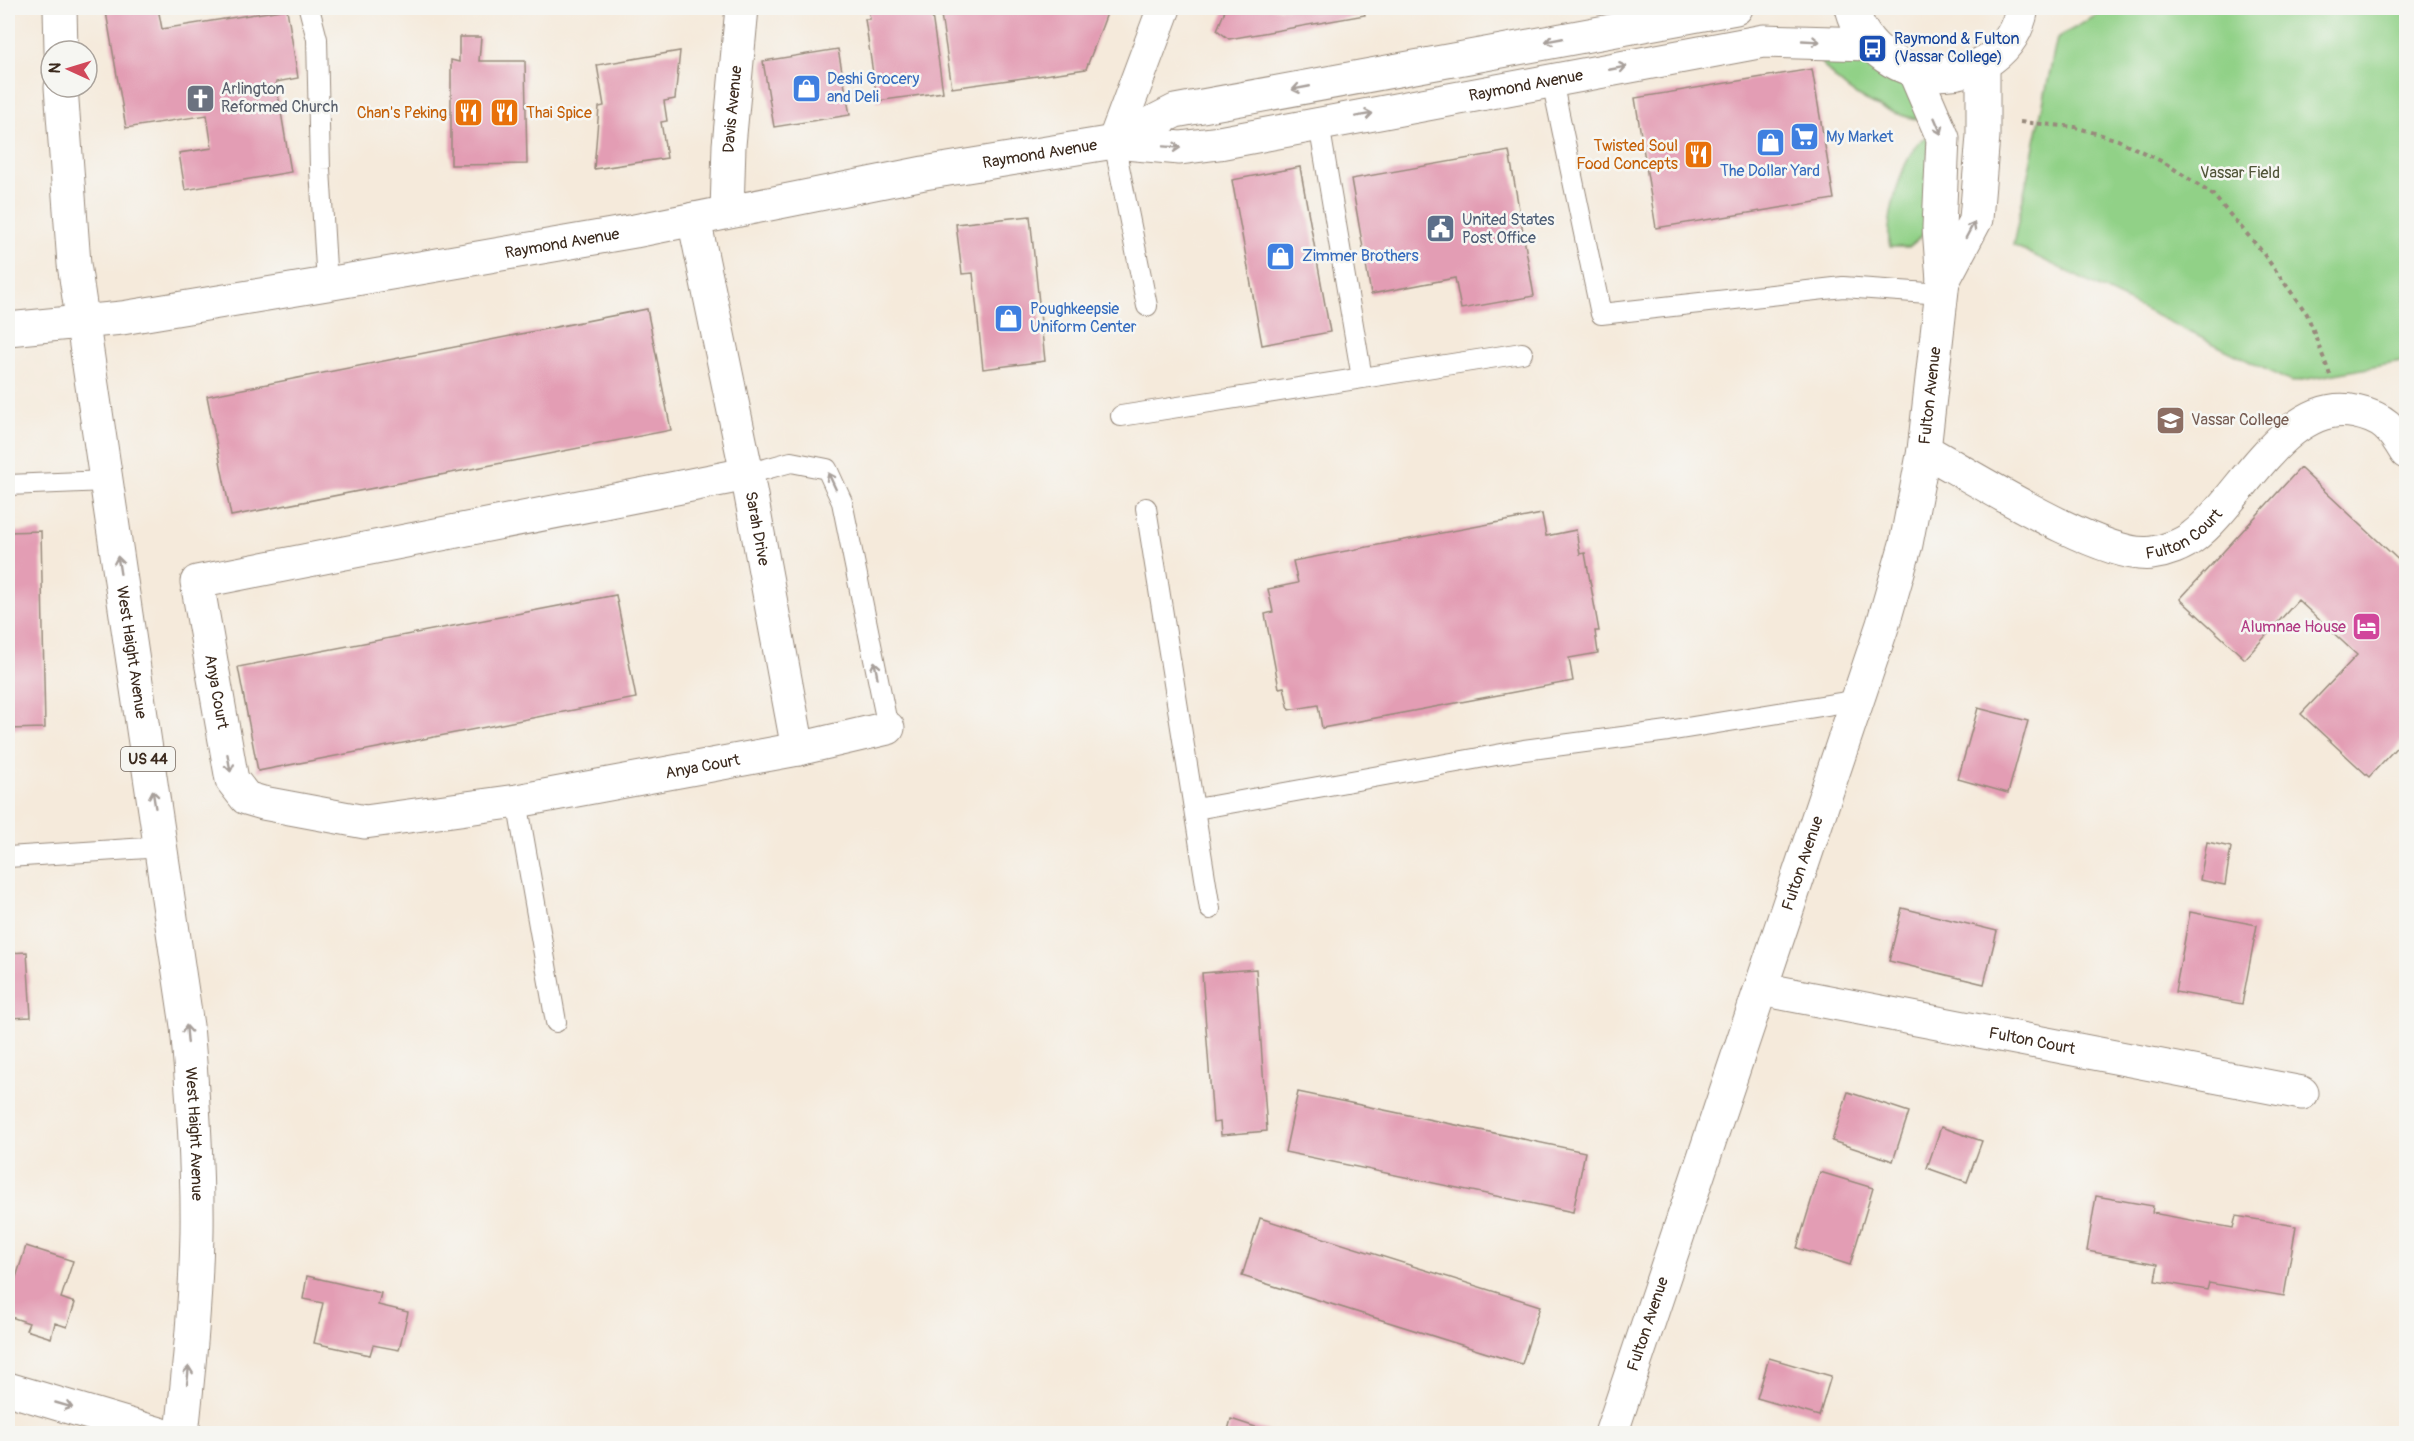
<svg xmlns="http://www.w3.org/2000/svg" width="2414" height="1441" font-family="Pangolin,sans-serif">
<style>
.green{fill:#91d187;stroke:#667e52;stroke-width:1.5}
.building{fill:#e39db4}
.lines{fill:none;stroke-linecap:round;stroke-linejoin:round}
.lane-casing{stroke:#988a7c;stroke-width:22}
.street-casing{stroke:#988a7c;stroke-width:35}
.secondary-casing{stroke:#988a7c;stroke-width:35}
.highway-casing{stroke:#988a7c;stroke-width:35}
.path{stroke:#988a7c;stroke-width:4;stroke-dasharray:4.5 4.5;stroke-linecap:butt}
.lane{stroke:#fff;stroke-width:20}
.street{stroke:#fff;stroke-width:33}
.secondary{stroke:#fff;stroke-width:33}
.highway{stroke:#fff;stroke-width:33}
.oneway{stroke:#a79f9a}
.labels{text-anchor:middle;dominant-baseline:central;stroke-width:5;stroke-linejoin:round;paint-order:stroke}
.shield{fill:#f6f6f2;stroke:#73675e;stroke-width:1.5}
.shield-label{font-size:15px;font-weight:bold;fill:#3b2a1e}
.transit-label{font-size:16px;fill:#164399;stroke:#f6f6f2;text-anchor:start}
.shop-label{font-size:16px;fill:#366cbe;stroke:#f6f6f2;text-anchor:start}
.street-label{font-size:16px;fill:#3b2a1e;stroke:#f6f6f2}
.worship-label{font-size:16px;fill:#5b616d;stroke:#f6f6f2;text-anchor:start}
.food-label{font-size:16px;fill:#c56008;stroke:#f6f6f2;text-anchor:end}
.park-label{font-size:16px;fill:#505438;stroke:#f6f6f2}
.service-label{font-size:16px;fill:#4e5e75;stroke:#f6f6f2;text-anchor:start}
.education-label{font-size:16px;fill:#785e54;stroke:#f6f6f2;text-anchor:start}
.hotel-label{font-size:16px;fill:#b23c85;stroke:#f6f6f2;text-anchor:end}
</style>
<rect width="100%" height="100%" fill="#f6f6f2"/>
<filter id="ink" filterUnits="userSpaceOnUse"><feTurbulence type="fractalNoise" baseFrequency=".0167" numOctaves="2"/><feDisplacementMap in="SourceGraphic" scale="12" xChannelSelector="R" yChannelSelector="G"/><feConvolveMatrix kernelMatrix="1 2 1 2 8 2 1 2 1" color-interpolation-filters="sRGB"/></filter>
<filter id="wash" filterUnits="userSpaceOnUse"><feTurbulence type="fractalNoise" baseFrequency=".008" numOctaves="4" result="noise"/><feDisplacementMap in="SourceGraphic" scale="24" xChannelSelector="R" yChannelSelector="G"/><feGaussianBlur stdDeviation="1.35" result="paint"/><feColorMatrix in="noise" values="0 0 0 0 0 0 0 0 0 0 0 0 0 0 0 0 0 1.4 0 .05"/><feComposite in="paint" operator="in"/></filter>
<g filter="url(#wash)">
<rect width="100%" height="100%" fill="#f5eadb"/>
<path class="green" d="M2109 8H2406V361L2291 382 2013 245 2057 38Z
M1823 40 1900 71 1925 121C1883 113 1842 95 1818 57Z
M1929 136 1925 227 1921 237 1909 247H1890C1883 226 1905 141 1929 136Z"/>
<g id="blocks">
<path class="building" d="M132 8H158L162 29 287 9 298 78 276 82 291 172 185 190 179 153 212 148 207 115 126 128 106 12Z
M868 8H931L943 92 877 101 865 19H870Z
M940 8H1109L1086 69 952 88Z
M1226 8H1363L1365 15 1229 39 1217 30Z
M459 37H481L479 61H525L527 164 451 165V60L459 62Z
M838 49 850 115 774 127 763 61Z
M680 51 675 99 664 101 667 121 661 122 667 158 594 169 599 107 604 106 597 65Z
M1812 69 1834 199 1656 228 1635 98Z
M1509 151 1534 296 1461 309 1455 278 1371 294 1351 179Z
M1300 167 1330 332 1262 345 1232 180Z
M1030 216 1045 361 983 369 973 273 962 274 956 224Z
M647 309 671 430 231 516 207 396Z
M2300 468 2406 567V737L2369 777 2301 714 2357 655 2298 600 2245 659 2180 599Z
M1542 514 1546 536 1576 530 1580 554 1585 553 1599 631H1595L1598 653 1569 658 1573 681 1322 728 1318 705 1289 710 1284 687 1279 688 1265 614 1273 612 1268 589 1298 583 1293 561Z
M41 531 45 728 8 729V532Z
M616 595 636 698 258 771 238 667Z
M1978 708 2028 721 2008 793 1958 779Z
M2207 842 2231 847 2225 885 2200 880Z
M1902 908 1997 931 1984 984 1889 961Z
M2190 912 2257 925 2242 1004 2175 992Z
M27 952 31 1017 8 1018V953Z
M1256 969 1267 1131 1221 1135 1220 1122 1213 1123 1202 973Z
M1298 1092 1585 1152 1573 1212 1285 1152Z
M1848 1092 1909 1112 1893 1161 1832 1141Z
M1941 1127 1982 1141 1967 1182 1927 1168Z
M1820 1172 1873 1188 1850 1265 1797 1248Z
M2096 1196 2153 1206 2152 1213 2233 1228 2236 1216 2296 1226 2284 1296 2209 1283 2207 1290 2155 1281 2158 1264 2087 1251Z
M1260 1218 1540 1306 1522 1364 1242 1276Z
M26 1246 73 1261 61 1298 75 1303 67 1327 55 1323 51 1338 26 1330 29 1323 8 1316V1303Z
M307 1276 381 1293 378 1305 408 1312 399 1350 373 1345 370 1355 314 1343 323 1303 303 1299Z
M1769 1358 1831 1376 1819 1416 1757 1398Z
M1231 1419 1274 1433V1434H1227Z"/>
</g>
</g>
<g filter="url(#ink)">
<use href="#blocks" fill-opacity="0" stroke="#988a7c" stroke-width="1.5"/>
<g class="lines">
<defs>
<path id="lane" d="M309 8 317 39 320 169 327 284
M1552 81 1601 314 1843 287 1942 294
M1319 124 1362 378
M1114 142 1147 306
M1121 416 1522 353
M747 474 791 462 827 469 842 502 888 728
M8 485 106 481
M1146 508 1210 909
M517 801 556 1022
M1196 809 1524 750 1668 731 1858 700
M8 857 162 847"/>
<g id="street">
<path d="M1114 142 1164 8"/>
<path id="s1" d="M727 211 729 145 742 8"/>
<path id="s2" d="M694 219 747 474 798 749 888 728"/>
<path d="M1943 281 1976 219 1983 136V63"/>
<path id="s3" d="M1924 450C1970 475 2105 561 2152 553 2166 551 2183 545 2194 536 2240 501 2287 396 2356 412 2384 418 2392 428 2406 452"/>
<path id="s4" d="M747 474 197 582 232 780 246 798 263 803 365 822 517 801 798 749"/>
<path id="s5" d="M1761 989 2302 1093"/>
<path d="M8 1389 160 1434"/>
<path id="s6" d="M1611 1434 1883 624 1906 544 1924 450 1943 281 1939 227 1943 138 1915 73"/>
</g>
<g id="secondary">
<path d="M1852 8C1875 94 2006 97 2022 8"/>
<path d="M1114 142 1175 111 1736 8"/>
<path id="s7" d="M8 329 122 318 327 284 635 231 924 173 1114 142 1180 148 1219 143 1764 41 1870 44"/>
</g>
<g id="highway">
<path d="M60 8 61 51"/>
<path id="s8" d="M61 87 74 264 187 1026C193 1095 198 1164 197 1232 196 1300 189 1367 182 1434"/>
</g>
</defs>
<use href="#lane" class="lane-casing"/>
<use href="#street" class="street-casing"/>
<use href="#secondary" class="secondary-casing"/>
<use href="#highway" class="highway-casing"/>
<path class="path" d="M2020 122 2075 127 2118 140 2165 163 2213 195 2260 249 2307 314 2330 375"/>
<use href="#lane" class="lane"/>
<use href="#street" class="street"/>
<use href="#secondary" class="secondary"/>
<use href="#highway" class="highway"/>
</g>
<defs><path id="oneway-shaft" d="M-6 0H5M1.5-3L5.5 0L1.5 3" fill="none" stroke-width="1.6" stroke-linecap="round" stroke-linejoin="round" transform="scale(1.5)"/></defs>
<g class="oneway">
<use href="#oneway-shaft" transform="translate(1554 40) rotate(169)"/>
<use href="#oneway-shaft" transform="translate(1811 41) rotate(3)"/>
<use href="#oneway-shaft" transform="translate(1618 68) rotate(-11)"/>
<use href="#oneway-shaft" transform="translate(1301 88) rotate(169)"/>
<use href="#oneway-shaft" transform="translate(1364 115) rotate(-10)"/>
<use href="#oneway-shaft" transform="translate(1938 126) rotate(67)"/>
<use href="#oneway-shaft" transform="translate(1172 147) rotate(4)"/>
<use href="#oneway-shaft" transform="translate(1970 230) rotate(-62)"/>
<use href="#oneway-shaft" transform="translate(832 481) rotate(-115)"/>
<use href="#oneway-shaft" transform="translate(119 565) rotate(-99)"/>
<use href="#oneway-shaft" transform="translate(876 670) rotate(-101)"/>
<use href="#oneway-shaft" transform="translate(229 763) rotate(80)"/>
<use href="#oneway-shaft" transform="translate(154 799) rotate(-99)"/>
<use href="#oneway-shaft" transform="translate(187 1034) rotate(-95)"/>
<use href="#oneway-shaft" transform="translate(188 1375) rotate(-84)"/>
<use href="#oneway-shaft" transform="translate(64 1405) rotate(16)"/>
</g>
</g>
<defs>
<symbol id="bus-square" viewBox="-11 -11 22 22"><rect x="-9" y="-9" width="18" height="18" rx="4" fill="#1a4fb4" stroke="#f6f6f2"/><path d="M-5-6H5V4H4V6H2V4H-2V6H-4V4H-5ZM-3.5-4V0h7V-4ZM-3.5 1.2v1.5H-2V1.2ZM2 1.2v1.5H3.5V1.2Z" fill="#fff"/></symbol>
<symbol id="shop-square" viewBox="-11 -11 22 22"><rect x="-9" y="-9" width="18" height="18" rx="4" fill="#3f7fe0" stroke="#f6f6f2"/><path d="M-5-2.5h2.3a2.7 3.5 0 0 1 5.4 0H5L5.5 6h-11ZM-1.5-2.5h3a1.5 2.3 0 0 0-3 0Z" fill="#fff"/></symbol>
<symbol id="church-square" viewBox="-11 -11 22 22"><rect x="-9" y="-9" width="18" height="18" rx="4" fill="#6b7280" stroke="#f6f6f2"/><path d="M-1.2-6h2.4v3.5h3.3v2.4h-3.3V6h-2.4V-.1h-3.3v-2.4h3.3Z" fill="#fff"/></symbol>
<symbol id="restaurant-square" viewBox="-11 -11 22 22"><rect x="-9" y="-9" width="18" height="18" rx="4" fill="#e8710a" stroke="#f6f6f2"/><path d="M-5-6h1v4h1v-4h1v4h1v-4h1v5L-1.5 .5V6h-2V.5L-5-1ZM5-6V6H3V1.5H1.5Q1.5-4 5-6Z" fill="#fff"/></symbol>
<symbol id="supermarket-square" viewBox="-11 -11 22 22"><rect x="-9" y="-9" width="18" height="18" rx="4" fill="#3f7fe0" stroke="#f6f6f2"/><path d="M-6-5.5h2.5l.6 2H6L4.5 2H-2.5L-4.4-4H-6ZM-1.5 3.2a1.3 1.3 0 1 0 .1 0ZM3 3.2a1.3 1.3 0 1 0 .1 0Z" fill="#fff"/></symbol>
<symbol id="civic-square" viewBox="-11 -11 22 22"><rect x="-9" y="-9" width="18" height="18" rx="4" fill="#5c6f8a" stroke="#f6f6f2"/><path d="M-.6-6.5H3V-4.5H.6V-3L4-1V1h2V6H-6V1h2V-1L-.6-3ZM-1.2 2.5V6h2.4V2.5Z" fill="#fff"/></symbol>
<symbol id="university-square" viewBox="-11 -11 22 22"><rect x="-9" y="-9" width="18" height="18" rx="4" fill="#8d6e63" stroke="#f6f6f2"/><path d="M0-5L7-2L0 1L-7-2ZM-4 1L0 2.5L4 1V4Q0 6-4 4Z" fill="#fff"/></symbol>
<symbol id="hotel-square" viewBox="-11 -11 22 22"><rect x="-9" y="-9" width="18" height="18" rx="4" fill="#d1479c" stroke="#f6f6f2"/><path d="M-6-4.5h1.5V1H6V5H4.5V3h-9V5H-6ZM-4 0a1.8 1.8 0 1 1 3.6 0ZM.5 0V-2.5h3Q6-2.5 6 0Z" fill="#fff"/></symbol>
</defs>
<g fill-rule="evenodd">
<use href="#bus-square" x="1856" y="32" width="33" height="33"/>
<use href="#shop-square" x="790" y="72" width="33" height="33"/>
<use href="#church-square" x="184" y="82" width="33" height="33"/>
<use href="#restaurant-square" x="452" y="96" width="33" height="33"/>
<use href="#restaurant-square" x="488" y="96" width="33" height="33"/>
<use href="#supermarket-square" x="1788" y="120" width="33" height="33"/>
<use href="#shop-square" x="1754" y="126" width="33" height="33"/>
<use href="#restaurant-square" x="1682" y="138" width="33" height="33"/>
<use href="#civic-square" x="1424" y="212" width="33" height="33"/>
<use href="#shop-square" x="1264" y="240" width="33" height="33"/>
<use href="#shop-square" x="992" y="302" width="33" height="33"/>
<use href="#university-square" x="2154" y="404" width="33" height="33"/>
<use href="#hotel-square" x="2350" y="610" width="33" height="33"/>
</g>
<g class="labels">
<rect class="shield" x="121" y="747" width="54" height="24" rx="4.5"/>
<g class="shield-label">
<text x="148" y="759">US 44</text>
</g>
<g class="transit-label">
<text x="1894" y="39">Raymond &amp; Fulton<tspan x="1894" dy="18">(Vassar College)</tspan></text>
</g>
<g class="shop-label">
<text x="827" y="79">Deshi Grocery<tspan x="827" dy="18">and Deli</tspan></text>
<text x="1826" y="137">My Market</text>
<text x="1770" y="171" text-anchor="middle">The Dollar Yard</text>
<text x="1302" y="256">Zimmer Brothers</text>
<text x="1030" y="309">Poughkeepsie<tspan x="1030" dy="18">Uniform Center</tspan></text>
</g>
<g class="street-label">
<text stroke="none"><textPath href="#s7" startOffset="1540">Raymond Avenue</textPath></text>
<text stroke="none"><textPath href="#s1" startOffset="102">Davis Avenue</textPath></text>
<text stroke="none"><textPath href="#s7" startOffset="1047">Raymond Avenue</textPath></text>
<text stroke="none"><textPath href="#s7" startOffset="561">Raymond Avenue</textPath></text>
<text stroke="none"><textPath href="#s6" startOffset="1088">Fulton Avenue</textPath></text>
<text stroke="none"><textPath href="#s2" startOffset="316">Sarah Drive</textPath></text>
<text stroke="none"><textPath href="#s3" startOffset="290">Fulton Court</textPath></text>
<text stroke="none"><textPath href="#s8" startOffset="570">West Haight Avenue</textPath></text>
<text stroke="none"><textPath href="#s4" startOffset="672">Anya Court</textPath></text>
<text stroke="none"><textPath href="#s4" startOffset="1248">Anya Court</textPath></text>
<text stroke="none"><textPath href="#s6" startOffset="602">Fulton Avenue</textPath></text>
<text stroke="none"><textPath href="#s5" startOffset="276">Fulton Court</textPath></text>
<text stroke="none"><textPath href="#s8" startOffset="1056">West Haight Avenue</textPath></text>
<text stroke="none"><textPath href="#s6" startOffset="116">Fulton Avenue</textPath></text>
</g>
<g class="worship-label">
<text x="221" y="89">Arlington<tspan x="221" dy="18">Reformed Church</tspan></text>
</g>
<g class="food-label">
<text x="447" y="113">Chan's Peking</text>
<text x="526" y="113" text-anchor="start">Thai Spice</text>
<text x="1678" y="146">Twisted Soul<tspan x="1678" dy="18">Food Concepts</tspan></text>
</g>
<g class="park-label">
<text x="2240" y="173">Vassar Field</text>
</g>
<g class="service-label">
<text x="1462" y="220">United States<tspan x="1462" dy="18">Post Office</tspan></text>
</g>
<g class="education-label">
<text x="2191" y="420">Vassar College</text>
</g>
<g class="hotel-label">
<text x="2346" y="627">Alumnae House</text>
</g>
</g>
<rect width="2414" height="1441" fill="none" stroke="#f6f6f2" stroke-width="30"/>
<g transform="translate(69 69) rotate(274)"><circle r="28" fill="#f6f6f2" stroke="#aba49d" stroke-width="1.5"/>
<path d="M0-4.5L10 22L0 15L-10 22Z" fill="#d1495b"/>
<text y="-9" font-size="16" font-weight="bold" text-anchor="middle" fill="#3b2a1e">N</text>
</g>
</svg>
